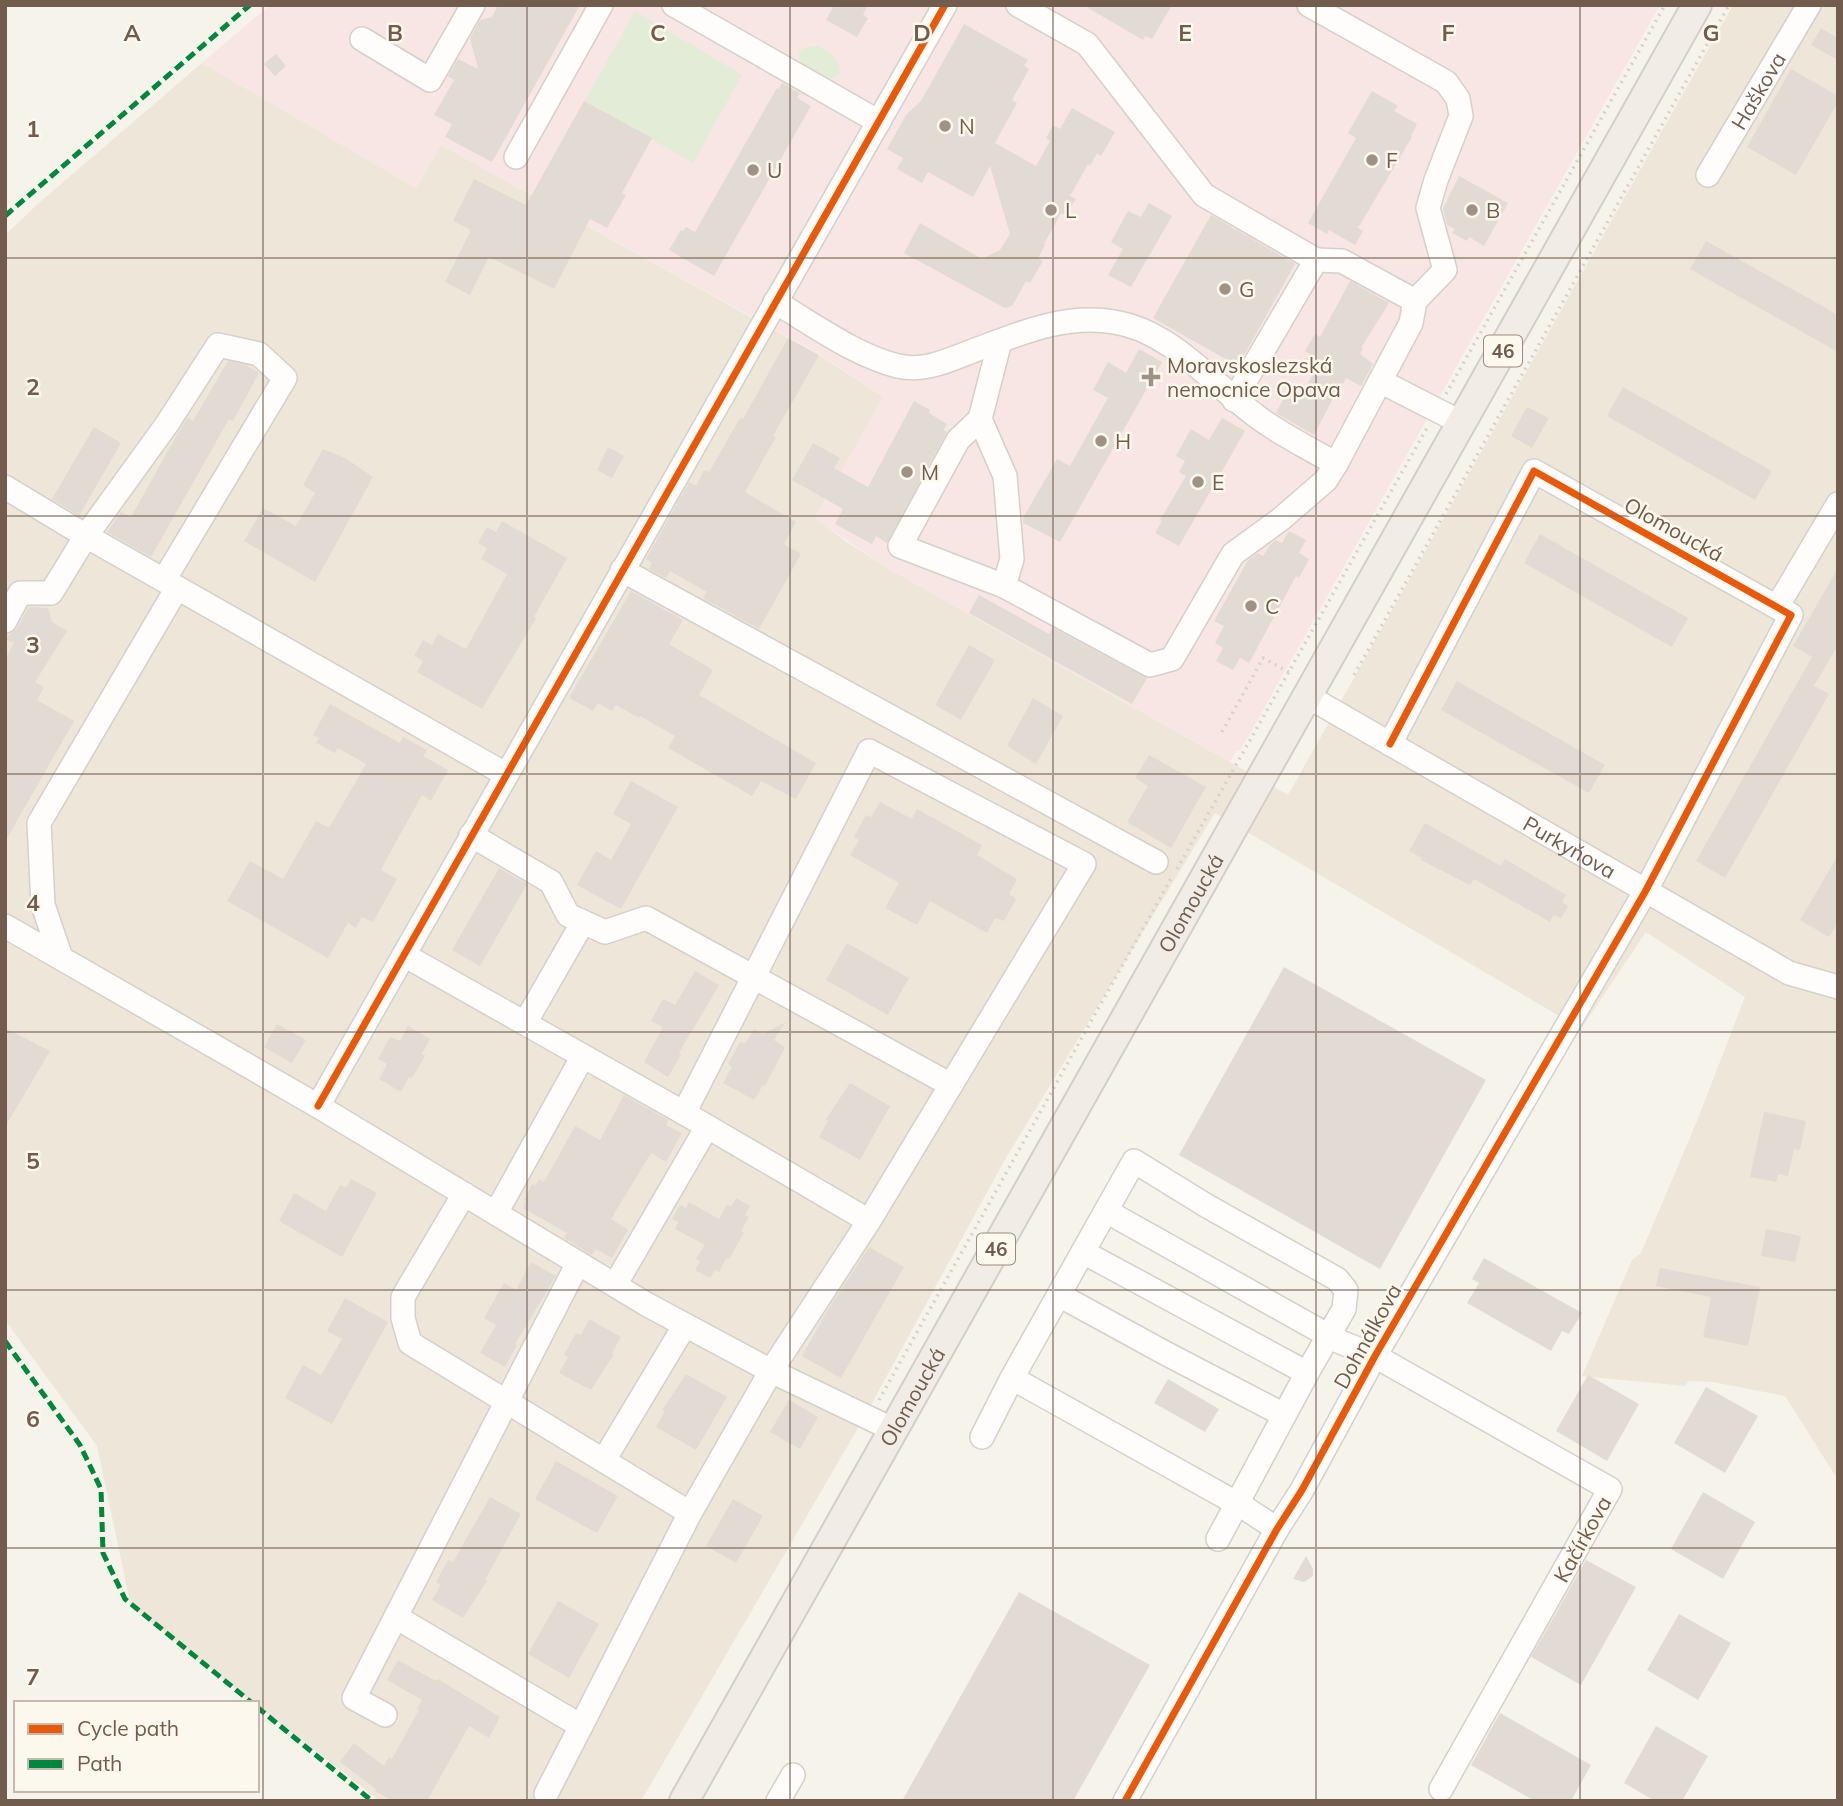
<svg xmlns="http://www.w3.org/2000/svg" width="1843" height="1806" font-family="Mulish,sans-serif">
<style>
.residential{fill:#eee6d9}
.medical{fill:#f7e6e3}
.green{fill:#e2ecd7}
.building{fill:#e2dbd3}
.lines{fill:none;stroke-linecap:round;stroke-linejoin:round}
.minor-casing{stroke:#d5d0c9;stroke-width:26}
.major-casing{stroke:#d4cec7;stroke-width:32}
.path{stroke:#d7d1cb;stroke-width:3.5;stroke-dasharray:2 5;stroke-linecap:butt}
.minor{stroke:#fefdfc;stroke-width:23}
.major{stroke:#f1ede6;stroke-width:28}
.quiet{stroke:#00873e;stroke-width:5;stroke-dasharray:10 5;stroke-linecap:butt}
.cycleway-casing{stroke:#fdf8ed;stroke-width:11}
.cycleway{stroke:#e8590c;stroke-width:7}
.grid{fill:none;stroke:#715c4e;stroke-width:2;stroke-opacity:0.55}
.poi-dot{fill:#a09185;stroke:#fdf8ed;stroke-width:2.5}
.labels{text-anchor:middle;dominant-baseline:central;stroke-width:5;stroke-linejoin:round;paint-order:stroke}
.shield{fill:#fdf8ed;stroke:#9b8b7e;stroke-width:2}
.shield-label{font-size:19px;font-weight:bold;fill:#715c4e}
.street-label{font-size:21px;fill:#715c4e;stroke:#fdf8ed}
.poi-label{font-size:21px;fill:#715c4e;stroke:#fdf8ed;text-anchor:start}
.grid-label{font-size:23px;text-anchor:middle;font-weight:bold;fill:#715c4e;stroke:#fdf8ed;stroke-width:5;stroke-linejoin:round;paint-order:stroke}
</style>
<rect width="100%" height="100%" fill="#f6f3eb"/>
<path class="residential" d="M1733 5H1838V1480L1785 1396 1713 1382 1688 1381 1685 1386 1582 1376 1632 1260 1641 1253 1697 1121 1745 997 1646 932 1581 1029 1215 813 1003 1163 865 1416 641 1801H380L257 1705V1703H254L131 1606 97 1446 5 1320V235L40 202 202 63 416 188 441 145 819 355 884 397 815 518 845 541 889 569 1288 795Z"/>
<path class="medical" d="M270 5H1660L1240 751 1237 750 1230 762 889 569 815 519 883 396 819 354 441 145 416 188 202 63Z"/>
<path class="green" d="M635 11 742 75 693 163 585 101Z
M819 46C831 54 840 60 840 75 821 84 797 74 799 51L806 47Z"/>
<path class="building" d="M498 5H580L492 162 445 137 452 124 434 115 454 80 448 76 458 59 478 69 470 38 480 20 492 17Z
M834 5H868L863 15 868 18 857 37 826 20Z
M1083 5H1172L1152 39 1145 36 1143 40Z
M964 24 1028 60 1024 66 1029 69 1012 100 1017 103 995 143 1036 166 1050 141 1046 138 1053 125 1060 129 1072 108 1115 132 1101 156 1097 153 1090 166 1088 164 1070 196 1076 199 1066 215 1061 213 1044 244 1045 245 1038 258 1043 261 1030 283 1026 281 1012 306 1005 308 904 253 920 223 982 259 1000 250 1010 234 990 166 973 197 928 172 922 183 897 169 903 158 887 149 906 115 921 101Z
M1821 28 1838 38V60L1811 45Z
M276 54 286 66 275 76 264 64Z
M1791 69 1838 96V102L1796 175 1747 147Z
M782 83 800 93 797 98 811 106 714 276 669 250 681 230 683 231 686 227 695 232 777 88 779 89Z
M1372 91 1398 106 1394 111 1417 124 1411 136 1412 137 1358 228 1363 231 1355 245 1329 230 1327 234 1308 223 1356 138 1348 133Z
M584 101 652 138 622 193 626 195 607 228 590 219 554 289 489 257 470 295 445 282 471 230 453 221 474 179 526 205Z
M1459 176 1508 203 1484 246 1469 237 1467 241 1452 233 1455 229 1447 225 1443 208Z
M1149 203 1172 216 1131 287 1108 275 1123 249 1111 242 1128 211 1141 217Z
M1211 215 1295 264 1238 366 1153 318Z
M1706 241 1838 315V352L1690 269Z
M1350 281 1389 303 1361 348 1363 349 1360 354 1373 364 1361 386 1346 378 1343 384 1341 383 1314 435 1276 413 1285 396 1297 403 1316 369 1305 363 1310 354 1305 351 1315 334 1320 337Z
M788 338 819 355 773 436 776 437 745 492 796 522 784 544 801 554 759 629 703 598 707 592 670 571 666 578 649 569 652 563 646 559 689 482 696 486 704 470 709 472 740 418 743 419Z
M1139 349 1162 362 1060 542 1023 523V518L1057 459 1070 466 1108 398 1093 390 1108 362 1126 373Z
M228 361 246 365 259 373 233 421 229 419 151 557 107 532 121 512 131 517 182 426 188 417 193 421Z
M1623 387 1772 471 1755 500 1607 416Z
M914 401 930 410 929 413 947 424 943 430 947 432 887 543 876 536 872 544 835 524 843 509 792 480 813 443 840 458 834 468 868 487Z
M1527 407 1549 418 1532 448 1511 436Z
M1222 418 1245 431 1179 546 1155 533 1162 521 1160 520 1186 476 1179 472 1185 461 1176 456 1191 429 1209 440Z
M94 427 121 443 79 516 52 499Z
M608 447 624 456 612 478 597 470Z
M323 449 345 458 373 477 315 582 244 541 263 508 296 526 315 493 303 485Z
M502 521 567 558 534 617 536 618 482 709 417 672 423 661 414 656 423 640 432 645 438 634 466 649 507 574 481 559 487 548 478 543 487 527 496 532Z
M1289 531 1306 540 1299 553 1309 559 1299 578 1296 576 1249 663 1240 658 1233 670 1216 661 1223 648 1215 643 1224 626 1214 621 1248 560 1258 553 1263 556 1270 545 1276 540 1282 543Z
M1540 534 1688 618 1672 647 1524 563Z
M1838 568V645L1814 686 1829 694 1725 878 1696 861 1812 657 1793 646Z
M631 591 683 620 669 644 713 670 699 695 816 763 796 799 761 781 752 796 668 748 675 736 640 716 639 718 616 705 612 711 598 703 593 711 569 698Z
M979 595 1049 634 1053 628 1147 678 1132 704 969 613Z
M34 607 48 608 52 622 67 631 35 682 44 687 37 700 74 721 5 842V659L14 643 5 639 17 628 28 608Z
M969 645 995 660 961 720 935 705Z
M1457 681 1605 765 1589 793 1441 710Z
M1033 698 1063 716 1036 764 1007 746Z
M330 704 400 743 403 737 427 750 423 756 448 770 431 801 422 795 387 858 381 870 397 879 373 922 362 917 356 928 348 923 328 958 227 901 250 861 283 879 316 821 329 828 366 764 338 748 335 753 316 743 319 738 313 735Z
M1149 755 1206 787 1171 848 1127 822 1148 786 1135 778Z
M631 781 678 807 621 909 577 885 596 851 611 860 631 824 613 814Z
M880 802 912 819 917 809 982 845 977 855 1017 879 1009 894 1016 899 1004 921 995 918 987 933 930 901 917 925 885 908 899 883 850 855 859 840 854 837 866 815 871 817Z
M1425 823 1501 866 1505 859 1566 895 1562 902 1568 906 1561 918 1554 915 1550 922 1474 879 1470 885 1421 860 1422 858 1409 851Z
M1838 855V922L1829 937 1800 920Z
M499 868 527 884 480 966 452 950Z
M847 943 909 978 888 1015 826 980Z
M1284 967 1486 1080 1380 1269 1179 1155Z
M695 971 719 985 679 1053 681 1055 668 1077 644 1062 663 1027 651 1021 663 999 675 1005Z
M786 1022 774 1040 785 1047 765 1086 763 1085 754 1100 723 1083 732 1067 728 1064 740 1042 745 1044 754 1029 763 1034Z
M277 1024 306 1040 292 1063 264 1047Z
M408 1026 430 1039 422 1054 425 1056 412 1078 409 1077 401 1092 379 1079 387 1064 378 1059 390 1037 400 1041Z
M5 1028 50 1051 5 1127Z
M850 1083 890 1106 860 1160 819 1137 828 1121 826 1119Z
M624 1095 668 1120 666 1125 682 1133 666 1162 651 1153 611 1219 628 1230 612 1258 596 1249 592 1255 564 1238 567 1233 523 1208 526 1201 524 1200 532 1184 535 1186 539 1179 544 1182 575 1126 600 1140Z
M1764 1112 1806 1121 1800 1150 1794 1149 1788 1176 1778 1174 1776 1182 1750 1177Z
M351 1179 377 1193 342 1257 279 1221 294 1193 326 1211 340 1185 346 1188Z
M736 1198 750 1206 745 1215 749 1217 741 1231 744 1233 729 1259 726 1258 719 1272 715 1270 710 1278 695 1270 700 1261 696 1259 705 1245 675 1229 678 1222 672 1219 680 1205 686 1208 689 1202 719 1219 727 1204 731 1207Z
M1766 1229 1801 1236 1795 1262 1761 1256Z
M869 1247 904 1267 841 1378 802 1356 829 1308Z
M1484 1258 1582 1313 1569 1334 1562 1331 1551 1351 1467 1303 1479 1283 1472 1279Z
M531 1262 556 1276 515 1344 517 1345 505 1367 480 1353 496 1325 484 1318 504 1283 516 1290Z
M1660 1268 1760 1287 1748 1346 1703 1337 1711 1297 1656 1286Z
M345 1298 388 1322 332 1424 285 1398 303 1365 321 1375 342 1339 327 1331Z
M589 1319 621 1337 612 1353 614 1354 591 1390 559 1373 568 1357 564 1355 576 1333 581 1335Z
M686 1374 727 1397 696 1450 656 1427 665 1411 662 1410Z
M1588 1375 1639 1404 1607 1461 1556 1431Z
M1168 1379 1219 1409 1205 1432 1154 1403Z
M1706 1387 1758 1416 1725 1473 1674 1443Z
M789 1400 818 1417 800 1449 770 1432Z
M556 1461 618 1496 597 1533 535 1499Z
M1703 1492 1755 1522 1723 1579 1671 1549Z
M490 1497 521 1514 485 1580 487 1581 463 1618 432 1600 441 1585 436 1582 448 1560 453 1562Z
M733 1499 763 1516 736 1563 706 1546Z
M1306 1556 1313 1569V1576L1304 1582 1293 1579Z
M1586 1560 1636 1587 1581 1685 1531 1657Z
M1019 1592 1150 1665 1073 1801H902Z
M558 1601 599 1624 569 1678 528 1654Z
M1679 1614 1731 1643 1698 1700 1647 1670Z
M398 1660 436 1681 438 1679 500 1717 489 1738 469 1726 427 1801H393L375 1791 376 1789 340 1762 354 1743 384 1766 389 1757 392 1759 419 1710 417 1709 422 1700 387 1680Z
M1500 1713 1591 1765 1571 1801H1535L1471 1765Z
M1656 1726 1708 1756 1682 1801H1655L1624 1783Z"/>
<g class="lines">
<defs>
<g id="minor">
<path d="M674 5 879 122"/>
<path d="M1018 5 1087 44 1204 195 1316 260 1234 400"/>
<path d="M1309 5 1446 82 1458 99 1461 116 1436 180 1428 208 1445 270 1415 301 1411 323 1336 464"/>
<path d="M362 39 430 80 473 5"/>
<path d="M516 157 601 5"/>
<path id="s1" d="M1708 175 1809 5"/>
<path d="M1316 260 1342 261 1415 301"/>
<path d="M775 302C813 324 856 356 898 366 923 372 947 361 970 352 1016 335 1064 313 1114 322 1172 331 1213 385 1259 418 1283 436 1311 449 1336 464L1326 480 1281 519 1233 554 1172 659 1150 665 1004 586 900 546 958 440 980 419"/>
<path d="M1000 341 980 419 1005 476 1012 559 1004 586"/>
<path d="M1380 381 1462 423"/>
<path d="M5 487 86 536 505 774"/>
<path d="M622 570 1156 862"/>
<path d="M1777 607 1838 504"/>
<path d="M5 621 20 593H51L86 536 167 424 218 345 259 354 285 378 164 580"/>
<path id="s2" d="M1307 696 1789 973 1838 987"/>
<path d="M471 835 551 882 568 915 605 932 646 918 951 1085"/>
<path d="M5 926 318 1106 646 1304 771 1371 894 1430"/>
<path d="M404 955 684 1113 869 1221"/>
<path d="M61 958 43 905 39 823 177 588"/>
<path d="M525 1023 583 922"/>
<path d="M318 1106 945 5"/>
<path d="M464 1194 403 1297V1318L410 1343 690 1513 771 1371 869 1221 1084 864 869 751 684 1113"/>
<path d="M1106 1211 1338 1341 1375 1356 1610 1489 1441 1789"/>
<path d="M496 1213 583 1056"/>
<path d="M1083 1252 1307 1373 1218 1539"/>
<path d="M615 1285 707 1127"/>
<path d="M1059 1295 1165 1353 1284 1415"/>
<path d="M982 1437 1012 1378"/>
<path d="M604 1460 685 1325"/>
<path d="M1277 1529 1245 1508 1012 1378 1134 1161 1207 1206 1337 1279 1346 1290 1344 1309 1307 1373"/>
<path d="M396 1617 581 1726 690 1513"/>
<path d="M385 1715 354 1698 578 1263"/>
<path d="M546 1794 581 1726"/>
<path d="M778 1801 793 1775"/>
<path d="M1125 1801 1277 1529 1302 1490 1375 1356 1645 892 1791 615 1534 471 1390 744"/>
</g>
<g id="major">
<path id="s3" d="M684 1801 1697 5"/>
</g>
</defs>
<use href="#minor" class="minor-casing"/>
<use href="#major" class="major-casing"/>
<path class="path" d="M1446 394 1665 5
M1354 675 1729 5
M1222 732 1263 658 1289 672
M1177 869 1427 428
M879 1400 1173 875"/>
<use href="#minor" class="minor"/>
<use href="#major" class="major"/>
<path class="quiet" d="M5 216 250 5
M5 1341 80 1445 101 1489 103 1553 125 1599 252 1703
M257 1707 372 1801"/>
<defs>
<path id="cycleway" d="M318 1106 945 5
M1125 1801 1277 1529 1302 1490 1375 1356 1645 892 1791 615 1534 471 1390 744"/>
</defs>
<use href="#cycleway" class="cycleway-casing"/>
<use href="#cycleway" class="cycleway"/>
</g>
<path class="grid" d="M263 5V1801M527 5V1801M790 5V1801M1053 5V1801M1316 5V1801M1580 5V1801M5 258H1838M5 516H1838M5 774H1838M5 1032H1838M5 1290H1838M5 1548H1838"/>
<g class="poi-dot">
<circle cx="945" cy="126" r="7"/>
<circle cx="1372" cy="160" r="7"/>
<circle cx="753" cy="170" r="7"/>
<circle cx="1051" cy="210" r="7"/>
<circle cx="1472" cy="210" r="7"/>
<circle cx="1225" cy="289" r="7"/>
<path d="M1147.5 366.5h7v7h7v7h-7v7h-7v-7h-7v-7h7z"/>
<circle cx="1101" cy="441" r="7"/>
<circle cx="907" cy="472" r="7"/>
<circle cx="1198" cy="482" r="7"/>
<circle cx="1251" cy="606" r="7"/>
</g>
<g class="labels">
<g class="shield">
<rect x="1484" y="335.5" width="38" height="31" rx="5"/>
<rect x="977" y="1233.5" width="38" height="31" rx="5"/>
</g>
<g class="shield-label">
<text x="1503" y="351">46</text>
<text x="996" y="1249">46</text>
</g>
<g class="street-label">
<text stroke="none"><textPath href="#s1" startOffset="98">Haškova</textPath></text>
<text transform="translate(1674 529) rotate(29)">Olomoucká</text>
<text stroke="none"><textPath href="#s2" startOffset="303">Purkyňova</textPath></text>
<text stroke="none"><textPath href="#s3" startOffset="1031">Olomoucká</textPath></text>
<text transform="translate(1367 1336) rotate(-61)">Dohnálkova</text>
<text stroke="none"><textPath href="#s3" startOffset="464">Olomoucká</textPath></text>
<text transform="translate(1582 1539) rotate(-61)">Kačírkova</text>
</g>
<g class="poi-label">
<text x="959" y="126">N</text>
<text x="1386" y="160">F</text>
<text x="767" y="170">U</text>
<text x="1065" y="210">L</text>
<text x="1486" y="210">B</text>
<text x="1239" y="289">G</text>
<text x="1167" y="365">Moravskoslezská<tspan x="1167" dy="24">nemocnice Opava</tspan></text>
<text x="1115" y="441">H</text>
<text x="921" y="472">M</text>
<text x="1212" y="482">E</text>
<text x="1265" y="606">C</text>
</g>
</g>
<g class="grid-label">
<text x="132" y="41">A</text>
<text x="395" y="41">B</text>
<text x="658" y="41">C</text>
<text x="922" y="41">D</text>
<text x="1185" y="41">E</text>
<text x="1448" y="41">F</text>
<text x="1711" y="41">G</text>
<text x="33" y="137">1</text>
<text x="33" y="395">2</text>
<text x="33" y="653">3</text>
<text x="33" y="911">4</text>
<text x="33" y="1169">5</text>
<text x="33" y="1427">6</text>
<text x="33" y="1685">7</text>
</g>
<rect width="1843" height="1806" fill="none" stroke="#715c4e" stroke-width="14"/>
<rect x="14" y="1701" width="245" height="91" fill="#fdf8ed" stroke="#c5baad" stroke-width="2"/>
<rect x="28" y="1724" width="35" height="10" fill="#e8590c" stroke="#c5baad" stroke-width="2"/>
<text x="77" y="1736" font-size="21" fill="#715c4e">Cycle path</text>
<rect x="28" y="1759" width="35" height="10" fill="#00873e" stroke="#c5baad" stroke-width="2"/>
<text x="77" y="1771" font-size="21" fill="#715c4e">Path</text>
</svg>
